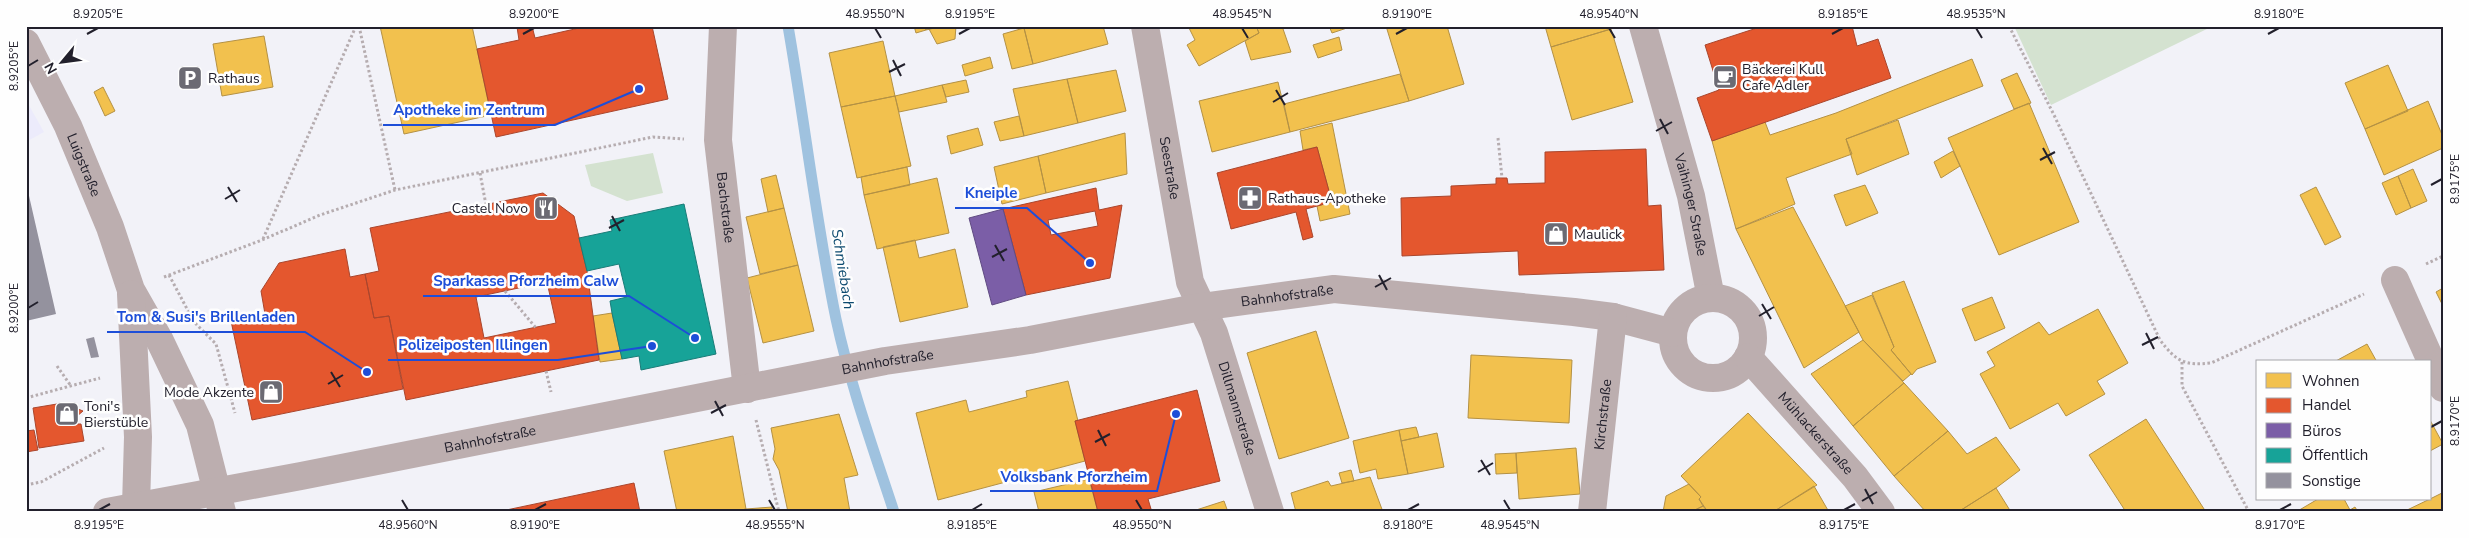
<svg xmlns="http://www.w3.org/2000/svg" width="2469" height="538" font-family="'Nunito Sans',sans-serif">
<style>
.built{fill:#ecebfb}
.green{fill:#d4e2d0}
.homes{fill:#f2c14e;stroke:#b49144}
.shops{fill:#e4572e;stroke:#aa462d;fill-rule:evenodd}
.offices{fill:#7b5ea7;stroke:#604b82}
.public{fill:#17a398;stroke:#1a7c78}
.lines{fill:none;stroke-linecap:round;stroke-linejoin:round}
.stream{stroke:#9fc2df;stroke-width:11}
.building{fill:#94929e}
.path{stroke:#b6adb0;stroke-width:3;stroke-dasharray:2.5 2.5;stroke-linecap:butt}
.minor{stroke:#bcaeaf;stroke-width:28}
.ticks{fill:none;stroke:#22202c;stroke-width:2}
.labels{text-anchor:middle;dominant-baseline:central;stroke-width:5;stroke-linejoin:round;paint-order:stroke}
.poi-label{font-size:14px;fill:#22202c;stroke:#fefefe;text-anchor:start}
.street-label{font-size:14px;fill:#22202c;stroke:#fefefe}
.water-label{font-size:15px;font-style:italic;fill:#0c4a6f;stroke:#fefefe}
.leader{fill:none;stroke:#1d4ed8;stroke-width:2}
.callout-dot{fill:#1d4ed8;stroke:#fefefe;stroke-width:2}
.callout-label{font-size:15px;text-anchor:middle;font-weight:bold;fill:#1d4ed8;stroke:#fefefe;stroke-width:5;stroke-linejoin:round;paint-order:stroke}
.neatline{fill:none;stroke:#22202c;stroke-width:2}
.ticks-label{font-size:12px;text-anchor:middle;fill:#22202c}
</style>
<rect width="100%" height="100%" fill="#f2f2f8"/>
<path class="built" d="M26 100 44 132 26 142Z"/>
<path class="green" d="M2014 26H2213L2051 105Z
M653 153 663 193 627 201 591 186 585 165Z"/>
<path class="homes" d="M380 26H472L491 115 404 134Z
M914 26H925L926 30 916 33Z
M925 26H943L926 30Z
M943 26H956L955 39 937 44 929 29Z
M1030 26H1103L1108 44 1033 64 1024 28Z
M1188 26H1256L1259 33 1199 66 1187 45 1195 40Z
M1256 26H1282L1291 52 1251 60 1245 41 1259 33Z
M1329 26H1353L1332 33Z
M1386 26H1447L1464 84 1409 101Z
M1545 26H1610L1611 29 1551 47Z
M1024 28 1033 64 1012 69 1003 34Z
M1611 29 1633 102 1572 120 1551 47Z
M264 36 273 87 222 96 213 44Z
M1339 37 1342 50 1318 58 1313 45Z
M883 41 895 96 841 107 829 53Z
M990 57 993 68 965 76 962 65Z
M1972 59 1983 86 1846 139 1852 154 1786 178 1795 204 1736 229 1712 141 1765 122 1770 135 1836 113Z
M2388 65 2408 111 2365 129 2345 83Z
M1116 70 1126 111 1078 123 1067 79Z
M2017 73 2031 103 2014 109 2001 80Z
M1400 74 1409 101 1290 132 1284 104Z
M1067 79 1078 123 1024 136 1013 89Z
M966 80 969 92 946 97 942 85Z
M1278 82 1290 132 1212 152 1199 101Z
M942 85 947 102 899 112 895 96Z
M103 87 115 111 105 116 94 92Z
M895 96 911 166 857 178 841 107Z
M2428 101 2443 137V148L2384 175 2365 129Z
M2029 103 2079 222 1999 255 1948 138Z
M1019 116 1024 136 1000 141 994 122Z
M1898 120 1909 154 1857 175 1846 139Z
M1332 123 1350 214 1320 221 1317 206 1332 202 1317 147 1303 150 1300 131Z
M978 128 983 145 951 154 947 136Z
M1125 133 1127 174 1046 193 1038 156Z
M1953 151 1960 166 1941 178 1934 162Z
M1038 156 1046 193 1002 204 994 167Z
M907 167 910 185 864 195 861 177Z
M2413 169 2427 201 2411 208 2398 176Z
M776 175 784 208 768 212 761 179Z
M2398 176 2411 208 2396 215 2382 183Z
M937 178 949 233 877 249 864 195Z
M1865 185 1878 213 1846 226 1834 195Z
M2316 187 2341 237 2325 245 2300 195Z
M1793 207 1859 332 1804 368 1736 229Z
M784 208 798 265 760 274 746 217Z
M915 240 919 258 955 249 968 307 900 322 883 247Z
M798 265 814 331 763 343 747 278Z
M1904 281 1936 362 1917 369 1912 375 1891 350 1894 347 1872 293Z
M2443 288V306L2436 292Z
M1872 295 1894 347 1891 350 1911 374 1903 381 1863 340 1845 306Z
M1992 297 2005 328 1975 341 1962 309Z
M2098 309 2128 363 2097 381 2105 394 2066 416 2058 403 2010 429 1980 374 1995 366 1987 352 2039 322 2049 335Z
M612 313 622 359 600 362 593 316Z
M1316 331 1349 438 1279 459 1247 353Z
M1863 340 1904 383 1853 426 1811 374Z
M2367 344 2377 362H2334Z
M1471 355 1572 360 1569 423 1468 418Z
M1068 381 1078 421H1075L1085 461 938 500 916 413 966 400 969 412 1027 397 1026 391Z
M1904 383 1948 431 1894 476 1853 426Z
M1748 413 1817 485 1773 512H1708L1699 499 1701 497 1681 476Z
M839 414 858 475 844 478 850 512H788L779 470 773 459 775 449 771 428Z
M2146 419 2206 512H2126L2089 455Z
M2430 420 2443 444 2430 451Z
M1416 427 1419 437 1401 441 1399 430Z
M1399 430 1408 474 1378 479 1376 469 1360 473 1353 441Z
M1948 431 1967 454 1996 437 2020 470 1996 488 1958 512H1926L1894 476Z
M1437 433 1444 467 1408 474 1401 441Z
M733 436 746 509 731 512H677L664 451Z
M1576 448 1580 494 1519 499 1516 453Z
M1516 453 1517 473 1496 474 1495 454Z
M1351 470 1354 481 1342 483 1339 473Z
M1370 477 1383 512H1296L1291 493 1328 481 1331 486Z
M1089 479 1098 512H1039L1034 492Z
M1689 484 1701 497 1699 499 1703 506 1691 512H1663L1666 496Z
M1814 486 1829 512H1773Z
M1996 488 2011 512H1958Z
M2442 493 2443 512H2403L2430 499Z
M2318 499H2344L2350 510 2296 512Z
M1224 501 1228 512H1190Z
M1703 506 1708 512H1691Z
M772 507V512H731L746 509Z
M2355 507 2358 512H2346L2350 510Z"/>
<path class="shops" d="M532 26 535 38 588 26H652L668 99 496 137 477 49 519 40 517 27Z
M1763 26H1852L1857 46 1878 39 1891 78 1712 141 1697 98 1719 90 1705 45Z
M1317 147 1332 202 1306 209 1313 237 1303 240 1296 212 1231 229 1217 173Z
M1646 149 1648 206 1661 205 1664 270 1519 275 1518 251 1402 256 1401 198 1451 196V186L1496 184V178H1507L1508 184 1545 183V152Z
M1096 188 1099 210 1122 205 1110 278 1026 295 1003 209ZM1095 211 1098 226 1051 235 1048 220Z
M543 193 574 216 587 271 599 360 406 400 389 316 374 318 365 274 379 271 370 228ZM547 282 556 323 484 338 476 297Z
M345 249 350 277 365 274 374 318 389 316 403 389 252 420 231 321 265 314 261 291 279 263Z
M1197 390 1220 481 1148 499 1151 509 1139 512H1098L1075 421Z
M63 403 83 411 76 417 77 424H81L84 441 39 448 33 408Z
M34 430 38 450 26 452V431Z
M634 483 640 512H497Z"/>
<path class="offices" d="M1003 209 1026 295 992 305 969 218Z"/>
<path class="public" d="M684 204 716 354 641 370 639 356 622 359 612 313 610 301 627 297 619 264 587 271 579 238 612 231 610 220Z"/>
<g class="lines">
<path class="stream" d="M788 26C805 124 816 222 836 319 850 384 873 448 894 512"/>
</g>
<path class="building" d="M27 187 56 314 26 321V188Z
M94 337 99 357 91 358 86 339Z"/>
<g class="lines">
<path class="path" d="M359 26 395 190
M2009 26 2054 115 2160 340C2176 361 2184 366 2211 363L2364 294
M1498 138 1502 178
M480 173 486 205
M263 239 356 26
M2426 264 2443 256
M169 275 194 322 216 344 235 413
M164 277 262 240 320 215 395 190 653 137 684 139
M505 291 536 328
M2182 362V386L2249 512
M57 366 71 386
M546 371 551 392
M26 398 100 378
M756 420 779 512
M26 485 41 482 104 448"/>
<g class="minor">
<path id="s1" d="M723 26 718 140 747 389"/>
<path id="s2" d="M1145 26 1190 282 1214 333 1270 512"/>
<path id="s3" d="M1643 26 1691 196 1711 298"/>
<path id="s4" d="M26 43 68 126 110 227 131 290 160 341 200 425 222 512"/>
<path d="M2395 280 2443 388"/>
<path d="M131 294 138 437 136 506 138 512"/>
<circle cx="1713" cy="338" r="40"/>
<path id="s5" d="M1748 357 1855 477 1881 512"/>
<path id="s6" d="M107 512 301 476 885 361 1030 340 1201 307 1267 298 1334 289 1574 312 1613 317 1673 333"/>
<path id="s7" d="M1592 512 1613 317"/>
</g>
</g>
<path class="ticks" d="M875 28 881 38M1242 28 1248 38M1609 28 1615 38M1976 28 1982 38M87 34 98 28M523 34 534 28M959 34 970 28M1396 34 1407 28M1832 34 1843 28M2268 34 2279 28M893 60 901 76M28 66 38 60M889 72 905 64M1276 90 1285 105M1273 102 1288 93M1660 119 1668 134M1656 131 1672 122M2043 148 2052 164M2040 160 2055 152M2431 185 2442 179M228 187 237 202M225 199 240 190M612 216 620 231M609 228 624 220M995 245 1004 261M992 257 1007 249M1379 275 1387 290M1375 287 1391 278M1762 304 1771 319M28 308 38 302M1759 316 1774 307M2146 333 2154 349M2142 345 2158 337M331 372 340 387M328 384 343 375M715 401 723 416M711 413 726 405M2431 427 2442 421M1098 430 1106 446M1095 442 1110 434M1481 460 1490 475M1478 472 1493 463M1865 489 1873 504M402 500 408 510M769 500 775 510M1136 500 1142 510M1504 500 1510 510M1862 501 1877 492M99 510 110 504M535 510 546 504M972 510 982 504M1408 510 1419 504M1844 510 1855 504M2280 510 2291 504"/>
<defs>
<symbol id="cafe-square" viewBox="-11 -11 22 22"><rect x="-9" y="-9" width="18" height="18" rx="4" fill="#6b6a73" stroke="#fefefe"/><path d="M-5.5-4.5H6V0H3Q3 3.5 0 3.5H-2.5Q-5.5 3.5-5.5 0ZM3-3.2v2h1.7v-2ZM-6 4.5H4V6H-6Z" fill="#fff"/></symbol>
<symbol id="parking-square" viewBox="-11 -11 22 22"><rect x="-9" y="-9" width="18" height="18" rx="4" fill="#6b6a73" stroke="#fefefe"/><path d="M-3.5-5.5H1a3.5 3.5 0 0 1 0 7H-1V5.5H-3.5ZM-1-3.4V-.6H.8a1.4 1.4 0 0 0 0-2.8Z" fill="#fff"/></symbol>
<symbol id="pharmacy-square" viewBox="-11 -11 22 22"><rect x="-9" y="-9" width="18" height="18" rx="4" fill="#6b6a73" stroke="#fefefe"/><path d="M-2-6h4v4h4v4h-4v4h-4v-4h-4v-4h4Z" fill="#fff"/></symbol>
<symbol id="restaurant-square" viewBox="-11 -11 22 22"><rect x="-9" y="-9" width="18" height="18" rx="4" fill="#6b6a73" stroke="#fefefe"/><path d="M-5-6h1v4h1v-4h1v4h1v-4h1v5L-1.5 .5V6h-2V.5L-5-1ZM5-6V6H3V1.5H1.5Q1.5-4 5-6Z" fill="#fff"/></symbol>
<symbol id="shop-square" viewBox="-11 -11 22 22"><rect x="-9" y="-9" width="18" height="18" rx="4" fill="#6b6a73" stroke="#fefefe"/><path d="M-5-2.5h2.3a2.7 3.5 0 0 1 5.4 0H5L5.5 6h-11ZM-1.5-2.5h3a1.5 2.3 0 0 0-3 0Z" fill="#fff"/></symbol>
</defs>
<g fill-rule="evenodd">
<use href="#cafe-square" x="1711" y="63" width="28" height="28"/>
<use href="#parking-square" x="176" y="64" width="28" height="28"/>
<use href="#pharmacy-square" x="1236" y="184" width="28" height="28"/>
<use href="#restaurant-square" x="532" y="194" width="28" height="28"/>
<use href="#shop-square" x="1542" y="220" width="28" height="28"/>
<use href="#shop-square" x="257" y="378" width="28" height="28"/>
<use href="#shop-square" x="53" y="400" width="28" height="28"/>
</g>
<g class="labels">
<g class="poi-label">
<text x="1742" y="69">Bäckerei Kull<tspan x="1742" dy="16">Cafe Adler</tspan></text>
<text x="208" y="78">Rathaus</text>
<text x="1268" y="198">Rathaus-Apotheke</text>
<text x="528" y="208" text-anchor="end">Castel Novo</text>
<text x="1574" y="234">Maulick</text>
<text x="254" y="392" text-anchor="end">Mode Akzente</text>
<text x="84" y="406">Toni's<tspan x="84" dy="16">Bierstüble</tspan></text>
</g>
<g class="street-label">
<text stroke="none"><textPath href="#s4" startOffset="135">Luigstraße</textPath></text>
<text stroke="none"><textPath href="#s2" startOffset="144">Seestraße</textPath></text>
<text stroke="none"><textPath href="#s3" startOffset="185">Vaihinger Straße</textPath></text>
<text stroke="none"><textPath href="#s1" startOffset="182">Bachstraße</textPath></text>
<text stroke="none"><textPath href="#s6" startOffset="1200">Bahnhofstraße</textPath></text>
<text stroke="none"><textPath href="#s6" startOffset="795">Bahnhofstraße</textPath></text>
<text stroke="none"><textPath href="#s2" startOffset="395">Dillmannstraße</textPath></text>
<text stroke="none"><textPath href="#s7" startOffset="98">Kirchstraße</textPath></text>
<text stroke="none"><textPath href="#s5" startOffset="102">Mühlackerstraße</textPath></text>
<text stroke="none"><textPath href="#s6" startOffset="390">Bahnhofstraße</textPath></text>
</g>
<g class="water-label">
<text transform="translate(843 269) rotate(81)">Schmiebach</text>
</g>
</g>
<path class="leader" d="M639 89L555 125H383M1090 263L1027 208H955M695 338L629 296H423M367 372L305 332H107M652 346L558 360H388M1176 414L1157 491H990"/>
<g class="callout-dot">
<circle cx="639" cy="89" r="5"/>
<circle cx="1090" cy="263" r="5"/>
<circle cx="695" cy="338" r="5"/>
<circle cx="367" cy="372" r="5"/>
<circle cx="652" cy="346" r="5"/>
<circle cx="1176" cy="414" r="5"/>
</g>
<g class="callout-label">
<text x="469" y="115">Apotheke im Zentrum</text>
<text x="991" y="198">Kneiple</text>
<text x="526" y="286">Sparkasse Pforzheim Calw</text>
<text x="206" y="322">Tom &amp; Susi's Brillenladen</text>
<text x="473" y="350">Polizeiposten Illingen</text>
<text x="1074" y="482">Volksbank Pforzheim</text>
</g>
<rect width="2469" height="538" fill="none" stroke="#fefefe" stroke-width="55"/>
<rect x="2256" y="360" width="175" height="140" fill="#fefefe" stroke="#a6a5aa"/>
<rect x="2266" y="373" width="25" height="15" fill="#f2c14e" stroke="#a6a5aa"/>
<text x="2302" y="386" font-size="15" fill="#22202c">Wohnen</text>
<rect x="2266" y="398" width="25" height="15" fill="#e4572e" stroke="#a6a5aa"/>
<text x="2302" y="410" font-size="15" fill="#22202c">Handel</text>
<rect x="2266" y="423" width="25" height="15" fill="#7b5ea7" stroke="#a6a5aa"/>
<text x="2302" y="436" font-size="15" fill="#22202c">Büros</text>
<rect x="2266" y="448" width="25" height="15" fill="#17a398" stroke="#a6a5aa"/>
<text x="2302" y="460" font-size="15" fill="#22202c">Öffentlich</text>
<rect x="2266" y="473" width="25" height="15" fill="#94929e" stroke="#a6a5aa"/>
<text x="2302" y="486" font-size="15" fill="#22202c">Sonstige</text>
<g transform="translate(62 62) rotate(241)" stroke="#fefefe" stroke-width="4" paint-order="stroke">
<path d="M0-4L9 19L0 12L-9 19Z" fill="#22202c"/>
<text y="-8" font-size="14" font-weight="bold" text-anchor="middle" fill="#22202c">N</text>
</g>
<rect x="28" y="28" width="2414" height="482" class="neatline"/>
<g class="ticks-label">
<text x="98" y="18">8.9205°E</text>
<text x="534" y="18">8.9200°E</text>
<text x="875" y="18">48.9550°N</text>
<text x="970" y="18">8.9195°E</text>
<text x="1242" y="18">48.9545°N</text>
<text x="1407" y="18">8.9190°E</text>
<text x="1609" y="18">48.9540°N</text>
<text x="1843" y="18">8.9185°E</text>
<text x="1976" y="18">48.9535°N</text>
<text x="2279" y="18">8.9180°E</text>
<text transform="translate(14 66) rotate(-90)" y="4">8.9205°E</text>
<text transform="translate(2455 179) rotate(-90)" y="4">8.9175°E</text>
<text transform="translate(14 308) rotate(-90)" y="4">8.9200°E</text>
<text transform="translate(2455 421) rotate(-90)" y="4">8.9170°E</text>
<text x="99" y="529">8.9195°E</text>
<text x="408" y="529">48.9560°N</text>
<text x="535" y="529">8.9190°E</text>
<text x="775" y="529">48.9555°N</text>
<text x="972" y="529">8.9185°E</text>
<text x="1142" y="529">48.9550°N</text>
<text x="1408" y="529">8.9180°E</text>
<text x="1510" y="529">48.9545°N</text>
<text x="1844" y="529">8.9175°E</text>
<text x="2280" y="529">8.9170°E</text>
</g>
</svg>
